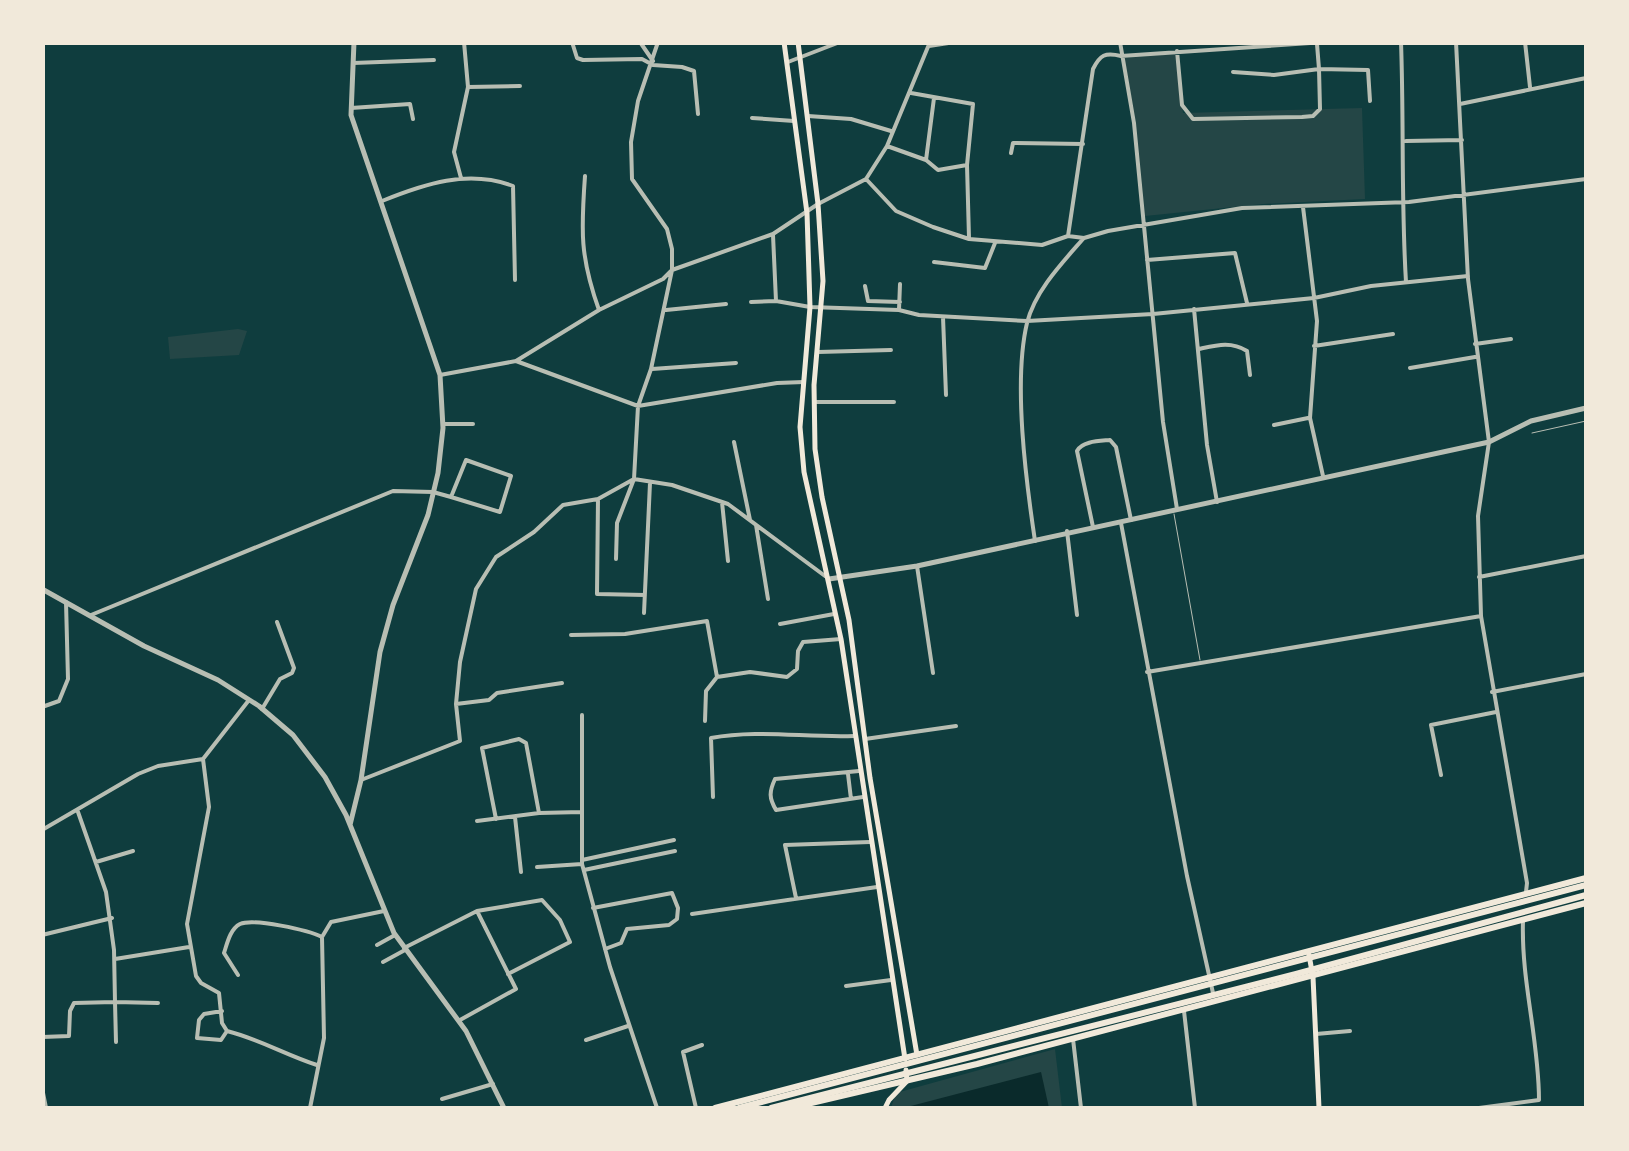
<svg xmlns="http://www.w3.org/2000/svg" width="1629" height="1151" font-family="'Work Sans',sans-serif">
<style>
.green{fill:#244646}
.water{fill:#0a2a2b}
.lines{fill:none;stroke-linecap:round;stroke-linejoin:round}
.service{stroke:#b8beb3;stroke-width:1}
.minor{stroke:#b8beb3;stroke-width:4}
.tertiary{stroke:#b8beb3;stroke-width:5}
.secondary{stroke:#f1e9da;stroke-width:5}
.primary{stroke:#f1e9da;stroke-width:6}
.motorway{stroke:#f1e9da;stroke-width:6}
</style>
<rect width="100%" height="100%" fill="#0f3d3e"/>
<path class="green" d="M1175 54 1183 113 1362 108 1365 199 1263 204 1145 216 1136 122 1124 58Z
M238 329 247 331 239 355 170 359 168 337Z
M1055 1049 1062 1108H891L896 1093Z"/>
<path class="water" d="M1041 1072 1049 1108H906L907 1107Z"/>
<g class="lines">
<path class="service" d="M1532 433 1586 421
M1174 514 1200 660"/>
<path class="minor" d="M572 42 577 58 583 60 642 59 653 65 682 67 694 71 698 114
M640 42 653 61
M1120 42 1134 123 1163 422 1177 509
M1401 42C1404 123 1401 202 1406 282
M1456 42 1468 279 1489 442 1478 516 1481 616 1527 883 1526 892
M1525 42 1530 87
M1317 44 1319 69 1368 70 1370 101
M929 46 955 42
M1177 51 1182 105 1193 119 1302 117 1313 116 1320 109 1319 69 1274 75 1233 72
M788 62 840 42
M353 63 434 60
M468 87 520 86
M911 93 973 104 967 165
M1460 104 1586 78
M351 108 410 104 413 119
M808 116 851 119 891 131
M752 118 794 121
M1406 141 1462 140
M887 146 926 160 938 170 967 165 969 238
M1011 153 1013 143 1083 144
M926 160 934 98
M585 176C581 231 580 257 599 310
M461 178 454 152 468 87 464 42
M866 179 896 211 933 227 969 239 1042 245 1068 236 1084 238 1108 231 1242 208 1409 202 1586 179
M382 201C424 184 468 169 513 186L515 280
M1303 207 1317 321 1310 418 1323 476
M773 235 776 301
M1068 236 1093 69C1100 55 1105 52 1121 56L1325 42
M1147 260 1235 253 1247 303
M934 262 985 268 995 243
M865 286 868 301 900 302
M751 302 776 301 810 307 899 310 919 315 1027 321 1153 314 1314 298 1371 286 1468 276
M1194 309 1207 445 1217 502
M666 310 726 304
M899 310 900 284
M943 317 946 395
M1475 344 1511 339
M1314 346 1393 334
M1199 349C1217 345 1231 341 1247 351L1250 375
M818 352 891 350
M516 361 599 310 663 279 672 270 773 234 818 204 866 179 887 146 930 42
M1410 368 1475 357
M652 369 736 363
M440 375 516 361 638 406 777 383 804 382
M814 402H894
M443 424H473
M1274 425 1308 418
M734 442 750 520
M598 499 597 594 645 595
M722 502 728 561
M1121 523 1187 876 1213 993
M756 525 768 599
M1093 527 1077 451C1082 441 1100 441 1110 440L1116 447 1131 520
M1067 531 1077 615
M1035 541C1026 481 1013 382 1027 323 1035 291 1062 263 1083 239
M616 559 617 523 634 479 638 406 651 369 672 270V249L667 229 632 179 631 142 638 101 658 42
M917 566 933 673
M1479 577 1586 556
M644 613 650 483
M91 615 393 491 433 492 451 497 466 460 511 476 500 512 451 497
M780 624 834 614
M571 635 625 634 707 621 717 677
M1147 672 1481 616
M1492 692 1586 674
M456 704 489 700 497 693 562 683
M42 707 59 701 68 679 66 602
M262 709 280 679 292 673 294 668 277 622
M582 715V864L610 967 657 1108
M705 721 706 691 717 677 750 672 787 677 797 669 798 651 803 642 841 639
M865 739 956 726
M203 759 209 807 187 924 196 976 201 983 219 993 222 1023 227 1031C259 1039 286 1055 317 1065
M859 771 775 779C769 792 769 798 776 810L863 797
M848 774 851 799
M1441 775 1431 725 1496 712
M361 780 460 741 456 704 460 662 476 589 496 557 534 532 563 505 598 499 634 479 672 485 728 504 825 576
M713 797 711 738C758 729 806 738 854 736
M515 817 521 872
M496 819 482 748 519 739 526 743 539 813
M477 821 539 813 582 812
M42 830 138 774 158 766 203 759 249 700
M582 860 674 840
M96 862 133 851
M537 867 582 864
M584 870 675 851
M796 898 785 845 870 842
M593 908 672 893 678 908 677 919 669 925 627 929 621 943 605 949
M692 914 877 887
M42 935 112 918
M377 945 395 935
M404 948 477 911 542 900 560 920 570 942 508 974
M115 959 189 947
M383 962 405 950
M238 975 224 953C227 944 230 929 240 924 254 918 308 930 322 937
M846 986 891 980
M222 1011 204 1014 199 1020 197 1038 221 1040 227 1031
M1184 1011 1195 1108
M460 1020 516 989 477 911
M1316 1034 1350 1031
M42 1037 69 1036 70 1011 74 1003 115 1002 114 950 106 892 78 812
M1073 1039 1081 1108
M586 1040 628 1026
M116 1042 115 1002 158 1003
M42 1088 46 1108
M442 1099 493 1084
M310 1108 324 1038 322 937 331 922 384 911
M696 1108 683 1052 702 1045
M1479 1108 1539 1100C1539 1040 1521 981 1523 921"/>
<path class="tertiary" d="M829 579 917 566 1489 442 1531 421 1586 408
M42 589 144 646 218 680 259 706 293 735 325 777 346 815 394 933 466 1031 504 1108
M350 825 361 780 380 652 393 605 428 515 438 473 443 428 440 375 351 115 354 42"/>
<path class="secondary" d="M784 42 807 213 810 307 800 427 804 472 841 639 905 1059
M798 42 818 204 823 281 814 385 815 449 822 497 849 620 870 778 917 1055
M1309 955 1313 977 1319 1108
M885 1108 889 1100 907 1081 906 1070"/>
<path class="primary" d="M715 1108 1586 878
M790 1108 977 1064 1586 903"/>
<path class="motorway" d="M739 1108 1586 885
M771 1108 1296 974 1586 895"/>
</g>
<rect width="1629" height="1151" fill="none" stroke="#f1e9da" stroke-width="90"/>
</svg>
